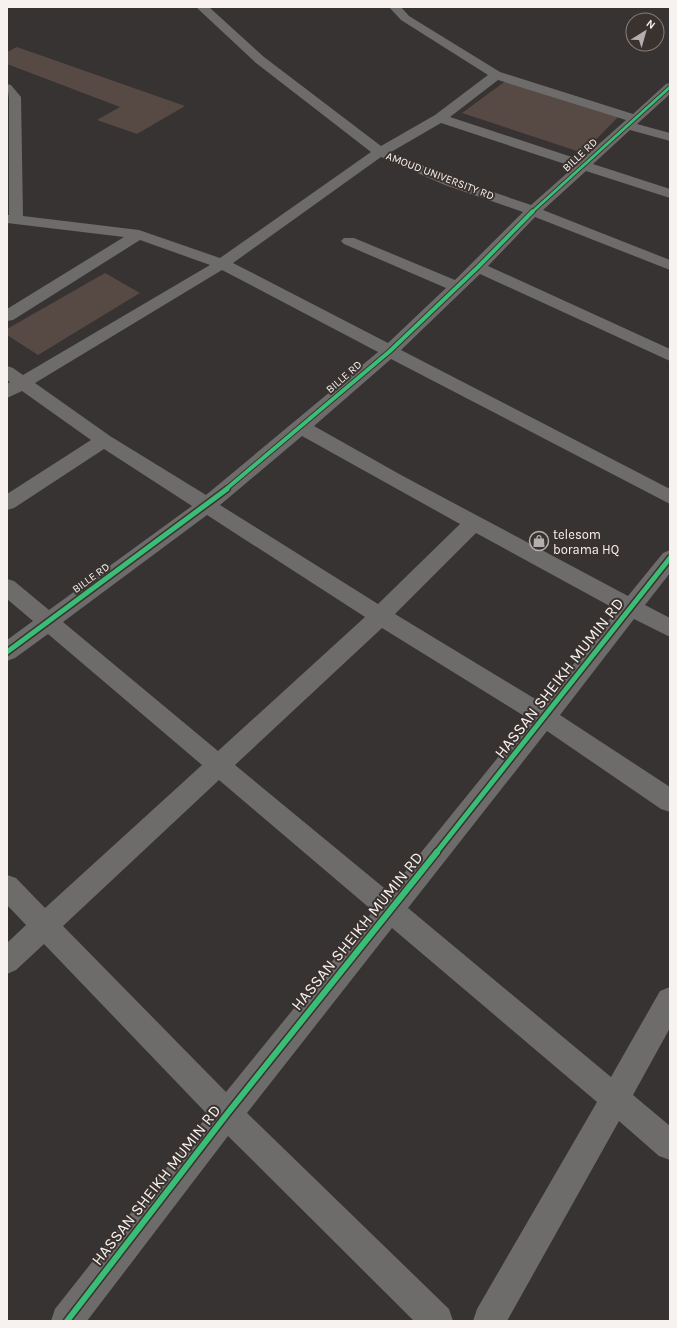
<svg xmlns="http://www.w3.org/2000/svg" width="677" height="1328" font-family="Karla,sans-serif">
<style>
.building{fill:#574943}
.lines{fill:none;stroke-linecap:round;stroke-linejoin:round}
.minor{fill:#6d6c6b;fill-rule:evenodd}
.cycleway-far3-casing{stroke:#3a322f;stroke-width:4.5}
.cycleway-far2-casing{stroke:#3a322f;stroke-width:6}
.cycleway-far1-casing{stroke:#3a322f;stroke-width:8}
.cycleway-casing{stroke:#3a322f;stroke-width:9}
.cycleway-far3{stroke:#3abd76;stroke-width:3}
.cycleway-far2{stroke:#3abd76;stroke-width:4}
.cycleway-far1{stroke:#3abd76;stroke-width:5}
.cycleway{stroke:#3abd76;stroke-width:6}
.labels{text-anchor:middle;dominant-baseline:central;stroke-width:4;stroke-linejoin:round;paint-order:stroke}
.far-street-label{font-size:11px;fill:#f7f2f0;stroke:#3a322f}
.poi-label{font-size:13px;fill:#f7f2f0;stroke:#3a322f;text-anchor:start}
.near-street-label{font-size:16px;fill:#f7f2f0;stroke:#3a322f}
</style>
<rect width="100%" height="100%" fill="#373332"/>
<path class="building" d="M17 47 185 106 137 134 97 120 120 107 7 64V52Z
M507 80 621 114 583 153 462 113Z
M105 273 140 293 38 355 7 335V329Z"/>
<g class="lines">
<path class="minor" d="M196 7H209L264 57 381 146 435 115 488 75 401 20 389 7H401L409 16 500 72 633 114 666 84 670 83V94L637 124 670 133V141L630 130 593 164 670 189V198L586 171 543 210 670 260V270L535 217 488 266 670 349V361L480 274 401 350 670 489V504L391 359 314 426 401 475 628 596 663 553 670 550V573L645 605 670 618V637L634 619 560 715 670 787V812L661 809 547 731 408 908 611 1077 660 991 670 987V1028L633 1095 670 1126V1160L659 1156 619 1121 507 1321H473L477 1309 597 1102 392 928 247 1113 449 1309 453 1321H414L228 1136 87 1321H51L55 1309 208 1115 44 944 16 970 7 974V943L26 925 7 905V875L16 878 45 908 202 765 48 634 15 658 7 661V640L33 621 7 599V579L14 581 49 610 192 506 104 449 14 508 7 510V494L91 440 22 391 7 398V384L10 382 7 380V366L13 368 23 375 210 265 140 240 13 320 7 321V309L124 237 7 223V215H9V98L7 84 11 85 21 97 23 216 139 230 220 258 371 152 256 63ZM498 80 626 120 581 160 450 117ZM441 123 574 167 531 205 455 179 391 152ZM381 157 445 185 523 212 455 280 354 238H344L341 241 344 244 446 288 388 343 233 263ZM222 270 378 352 206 495 110 436 35 383ZM302 436 460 524 378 604 220 505ZM207 515 365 617 218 751 63 622ZM476 533 617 610 542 703 395 614ZM382 628 529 719 389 892 235 765ZM219 780 373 911 226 1092 63 926Z"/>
<defs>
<path id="cycleway-far3" d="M532 212 670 87"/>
<path id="cycleway-far2" d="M225 490 390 351 478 267 533 211"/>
<path id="cycleway-far1" d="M7 652 227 489
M436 853 670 558"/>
<path id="cycleway" d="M67 1321 227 1114 437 852"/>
</defs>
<use href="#cycleway-far3" class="cycleway-far3-casing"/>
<use href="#cycleway-far2" class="cycleway-far2-casing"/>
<use href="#cycleway-far1" class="cycleway-far1-casing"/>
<use href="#cycleway" class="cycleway-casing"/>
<use href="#cycleway-far3" class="cycleway-far3"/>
<use href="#cycleway-far2" class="cycleway-far2"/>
<use href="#cycleway-far1" class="cycleway-far1"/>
<use href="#cycleway" class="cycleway"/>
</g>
<defs>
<symbol id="shop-ring" viewBox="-11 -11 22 22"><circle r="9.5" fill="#3a322f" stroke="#b4afae" stroke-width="1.5"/><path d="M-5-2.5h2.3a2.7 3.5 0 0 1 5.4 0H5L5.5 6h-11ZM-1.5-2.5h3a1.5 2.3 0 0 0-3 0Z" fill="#b4afae"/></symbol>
</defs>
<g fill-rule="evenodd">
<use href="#shop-ring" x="528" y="530" width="22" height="22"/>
</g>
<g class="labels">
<g class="far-street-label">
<text transform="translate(580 155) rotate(-43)">BILLE RD</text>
<text transform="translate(440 176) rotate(21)">AMOUD UNIVERSITY RD</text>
<text transform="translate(344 377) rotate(-41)">BILLE RD</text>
<text transform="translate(91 578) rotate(-36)">BILLE RD</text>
</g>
<g class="poi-label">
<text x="553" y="534">telesom<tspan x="553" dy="15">borama HQ</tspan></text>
</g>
<g class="near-street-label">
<text transform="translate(559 678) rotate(-52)">HASSAN SHEIKH MUMIN RD</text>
<text transform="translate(357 931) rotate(-51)">HASSAN SHEIKH MUMIN RD</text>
<text transform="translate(156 1185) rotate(-52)">HASSAN SHEIKH MUMIN RD</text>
</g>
</g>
<rect width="677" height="1328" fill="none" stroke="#f7f2f0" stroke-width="16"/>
<g transform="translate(645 32) rotate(37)"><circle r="19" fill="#3a322f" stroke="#867f7c"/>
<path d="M0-3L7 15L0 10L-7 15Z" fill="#b4afae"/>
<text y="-6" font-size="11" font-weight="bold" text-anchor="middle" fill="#f7f2f0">N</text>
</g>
</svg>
